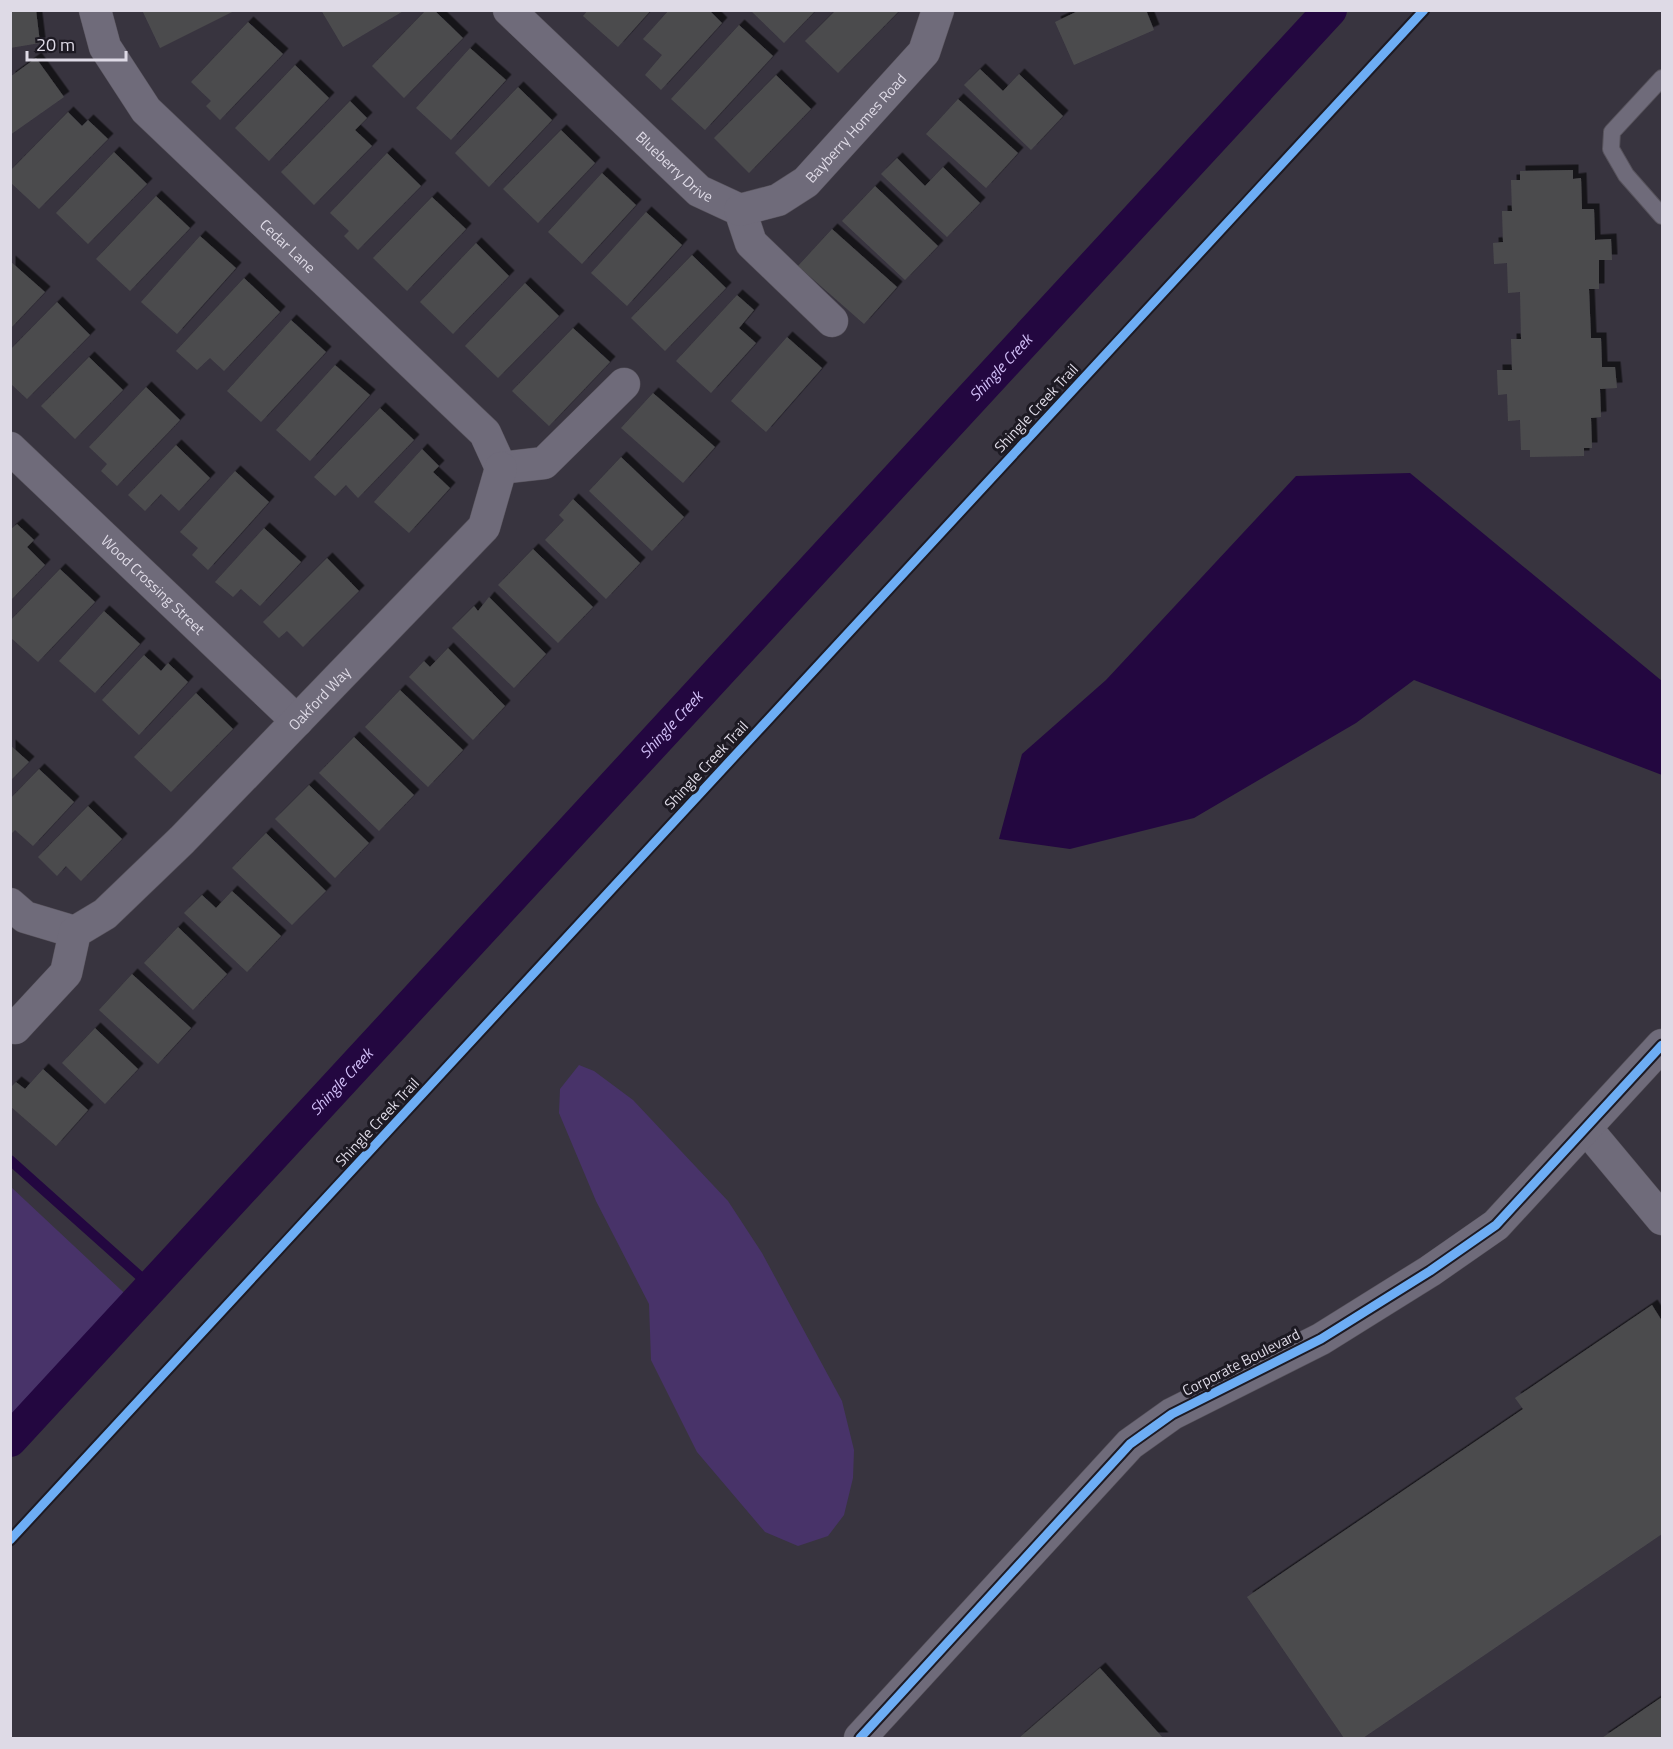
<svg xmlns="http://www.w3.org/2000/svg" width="1673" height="1749" font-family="'Titillium Web',sans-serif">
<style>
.green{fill:#483369}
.water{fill:#230740}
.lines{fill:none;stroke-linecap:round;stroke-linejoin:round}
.stream{stroke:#230740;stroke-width:10}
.canal{stroke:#230740;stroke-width:34}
.building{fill:#4c4c4e;filter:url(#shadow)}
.lane-casing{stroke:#57535c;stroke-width:18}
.street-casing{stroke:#57535c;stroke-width:33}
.lane{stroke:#6f6b7a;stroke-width:16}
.street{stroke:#6f6b7a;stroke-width:32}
.cycleway-casing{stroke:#1d1a23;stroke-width:13}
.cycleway{stroke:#6dadf4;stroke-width:9}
.labels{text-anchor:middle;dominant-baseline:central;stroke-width:6;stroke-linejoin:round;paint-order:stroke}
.street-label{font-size:15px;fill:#dedae6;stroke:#1d1a23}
.water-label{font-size:16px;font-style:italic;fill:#d1bef7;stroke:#1d1a23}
</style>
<defs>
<filter id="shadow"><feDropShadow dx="5.5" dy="-5.5" stdDeviation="0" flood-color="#0009"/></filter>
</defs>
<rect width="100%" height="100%" fill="#38343f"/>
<path class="green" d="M579 1065 594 1071 633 1100 728 1201 762 1253 842 1401 854 1450 853 1478 844 1515 828 1536 798 1546 765 1532 697 1452 651 1360 649 1304 596 1201 559 1113 560 1089Z
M11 1187 136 1304 11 1441H10Z"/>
<path class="water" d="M1410 473 1662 681V775L1414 680 1356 723 1194 818 1070 849 999 839 1022 754 1106 680 1296 476Z"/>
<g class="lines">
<path class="stream" d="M10 1160 152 1287"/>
<path class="canal" id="s1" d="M10 1440 1330 10"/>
</g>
<path class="building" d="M10 10H36L40 43 10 48Z
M142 10H236L160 48Z
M321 10H405L343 47Z
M426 10H434L463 38 404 98 372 66Z
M588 10H651L618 47 583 16Z
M669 10H709L722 23 661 90 645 75 662 55 643 39Z
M750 10H816L784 43Z
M836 10H900L838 73 805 41Z
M1080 10H1146L1154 30 1074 65 1055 22Z
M248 22 283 54 220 120 206 106 211 101 191 82Z
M739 25 773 56 705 130 671 99Z
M470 48 506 80 451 140 416 108Z
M36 58 64 97 10 135V77Z
M295 65 329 98 269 161 235 128Z
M980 69 1003 91 1019 74 1063 116 1031 150 964 85Z
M776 75 811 109 749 173 714 138Z
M518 87 552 120 489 187 455 153Z
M958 99 1018 153 986 188 926 134Z
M350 101 367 118 355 130 372 146 314 205 281 172Z
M68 112 82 126 88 120 108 139 39 209 10 182V171Z
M561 130 595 163 538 223 503 189Z
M114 152 147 184 88 244 56 213Z
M387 153 421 186 358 250 344 236 349 231 330 213Z
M897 158 925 186 943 167 980 203 947 237 881 174Z
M1573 170V179L1581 178 1582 209H1594L1595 240 1611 239 1612 260H1599V289H1589L1591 338H1601L1602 367H1615L1617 388 1600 389 1601 417 1591 418 1592 448H1584V456L1530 457V450H1521L1520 420 1508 421 1507 394 1498 395 1497 370H1512L1511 339H1521L1520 292 1508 293 1507 263 1494 264 1493 243 1503 242 1502 211H1512L1511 180H1520V171Z
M602 173 636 205 582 264 548 232Z
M875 186 938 246 905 280 842 221Z
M156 196 190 228 130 291 96 259Z
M432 197 466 229 407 291 373 258Z
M646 212 682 245 627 306 591 273Z
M832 229 897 287 864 324 798 266Z
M200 236 236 268 177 334 141 302Z
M476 243 509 276 453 334 420 302Z
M692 255 726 288 665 351 631 318Z
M10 261 45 292 10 329Z
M244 278 280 312 224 371 210 358 197 370 176 351Z
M525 283 559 316 498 378 465 346Z
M737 295 754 310 739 328 756 343 711 393 676 361Z
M57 302 90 335 27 399 10 383V350Z
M291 320 326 352 261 422 227 391Z
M573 328 610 362 549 426 512 391Z
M787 337 822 368 766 432 731 401Z
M89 357 123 390 75 439 41 406Z
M335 365 370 395 310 461 276 430Z
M146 387 180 420 117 486 101 471 107 464 89 447Z
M653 393 715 447 683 483 621 428Z
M380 408 414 440 358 498 346 485 335 496 314 477Z
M176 445 210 478 179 511 161 494 145 511 128 495Z
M422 449 439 466 433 472 450 488 409 533 374 502Z
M621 457 684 517 652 551 589 491Z
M235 471 269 502 208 570 192 555 198 548 180 532Z
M573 499 640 563 606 599 545 540 564 520 559 515Z
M17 524 34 540 27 547 45 565 10 601V530Z
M264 528 301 562 260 606 241 589 233 597 215 582Z
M533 549 593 607 558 643 498 585Z
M327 558 359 591 303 647 287 631 279 638 263 622Z
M60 569 95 602 38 662 10 637V621Z
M489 597 546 654 514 688 452 628 474 606 478 611Z
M104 611 140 644 95 693 59 661Z
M448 648 505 706 473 740 409 677 424 661 430 667Z
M144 655 161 671 168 663 188 682 139 735 102 700Z
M400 690 463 750 428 787 365 727Z
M196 693 233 729 171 792 134 757Z
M354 737 414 795 379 831 319 773Z
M10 745 29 762 10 781Z
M39 769 74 802 33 846 15 830 10 835V799Z
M309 785 369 843 335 878 275 819Z
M88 806 122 839 81 881 66 866 57 876 38 857Z
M266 833 326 891 292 925 232 868Z
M232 891 281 936 247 972 184 913 202 895 216 908Z
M178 927 227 974 193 1010 144 963Z
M132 974 191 1028 158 1064 99 1010Z
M95 1028 138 1069 105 1104 62 1063Z
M43 1069 88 1110 56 1146 10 1106V1088L16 1082 25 1089Z
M1652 1305 1662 1321V1534L1363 1738H1344L1247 1597 1523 1409 1515 1398Z
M1100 1668 1163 1738H1019Z
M1662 1697V1738H1602Z"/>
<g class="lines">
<defs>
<path id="lane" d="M1662 78 1612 132 1611 149 1626 175 1662 216"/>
<g id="street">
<path id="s2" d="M95 10 105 47 146 110 485 433 501 468"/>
<path id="s3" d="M509 10 699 191 740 210 751 243 832 321"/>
<path id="s4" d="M740 210 778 200 806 182 924 52 938 10"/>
<path id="s5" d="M10 448 297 721"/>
<path d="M501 468 544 463 624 384"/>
<path d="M10 904 25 917 75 932"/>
<path id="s6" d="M15 1028 66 973 75 932 105 914 182 840 484 527 501 468"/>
<path d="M1586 1128 1662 1219"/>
<path d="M860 1738 1130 1444 1172 1414 1321 1339 1430 1271 1496 1225 1662 1045"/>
</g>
</defs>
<use href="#lane" class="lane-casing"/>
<use href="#street" class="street-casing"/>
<use href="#lane" class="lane"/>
<use href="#street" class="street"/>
<defs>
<path id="cycleway" d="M10 1540 1424 10
M860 1738 1130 1444 1172 1414 1321 1339 1430 1271 1496 1225 1662 1045"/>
</defs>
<use href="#cycleway" class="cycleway-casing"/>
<use href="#cycleway" class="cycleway"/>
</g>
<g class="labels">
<g class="street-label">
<text stroke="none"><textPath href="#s4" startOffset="146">Bayberry Homes Road</textPath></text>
<text stroke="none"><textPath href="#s3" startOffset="228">Blueberry Drive</textPath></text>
<text stroke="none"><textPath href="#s2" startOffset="310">Cedar Lane</textPath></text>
<text transform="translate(1036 408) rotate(-47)">Shingle Creek Trail</text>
<text stroke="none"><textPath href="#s5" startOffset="198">Wood Crossing Street</textPath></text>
<text stroke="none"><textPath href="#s6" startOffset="456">Oakford Way</textPath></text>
<text transform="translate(706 765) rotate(-47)">Shingle Creek Trail</text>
<text transform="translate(377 1122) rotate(-47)">Shingle Creek Trail</text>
<text transform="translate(1241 1362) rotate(-27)">Corporate Boulevard</text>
</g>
<g class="water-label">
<text stroke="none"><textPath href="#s1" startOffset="1460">Shingle Creek</textPath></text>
<text stroke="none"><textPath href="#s1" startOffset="974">Shingle Creek</textPath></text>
<text stroke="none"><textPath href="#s1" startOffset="488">Shingle Creek</textPath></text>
</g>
</g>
<rect width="1673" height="1749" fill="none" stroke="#dedae6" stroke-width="24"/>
<path d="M27 51v9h99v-9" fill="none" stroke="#dedae6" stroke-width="3"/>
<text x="36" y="51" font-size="18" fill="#dedae6" stroke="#1d1a23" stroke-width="4.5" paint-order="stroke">20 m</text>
</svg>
